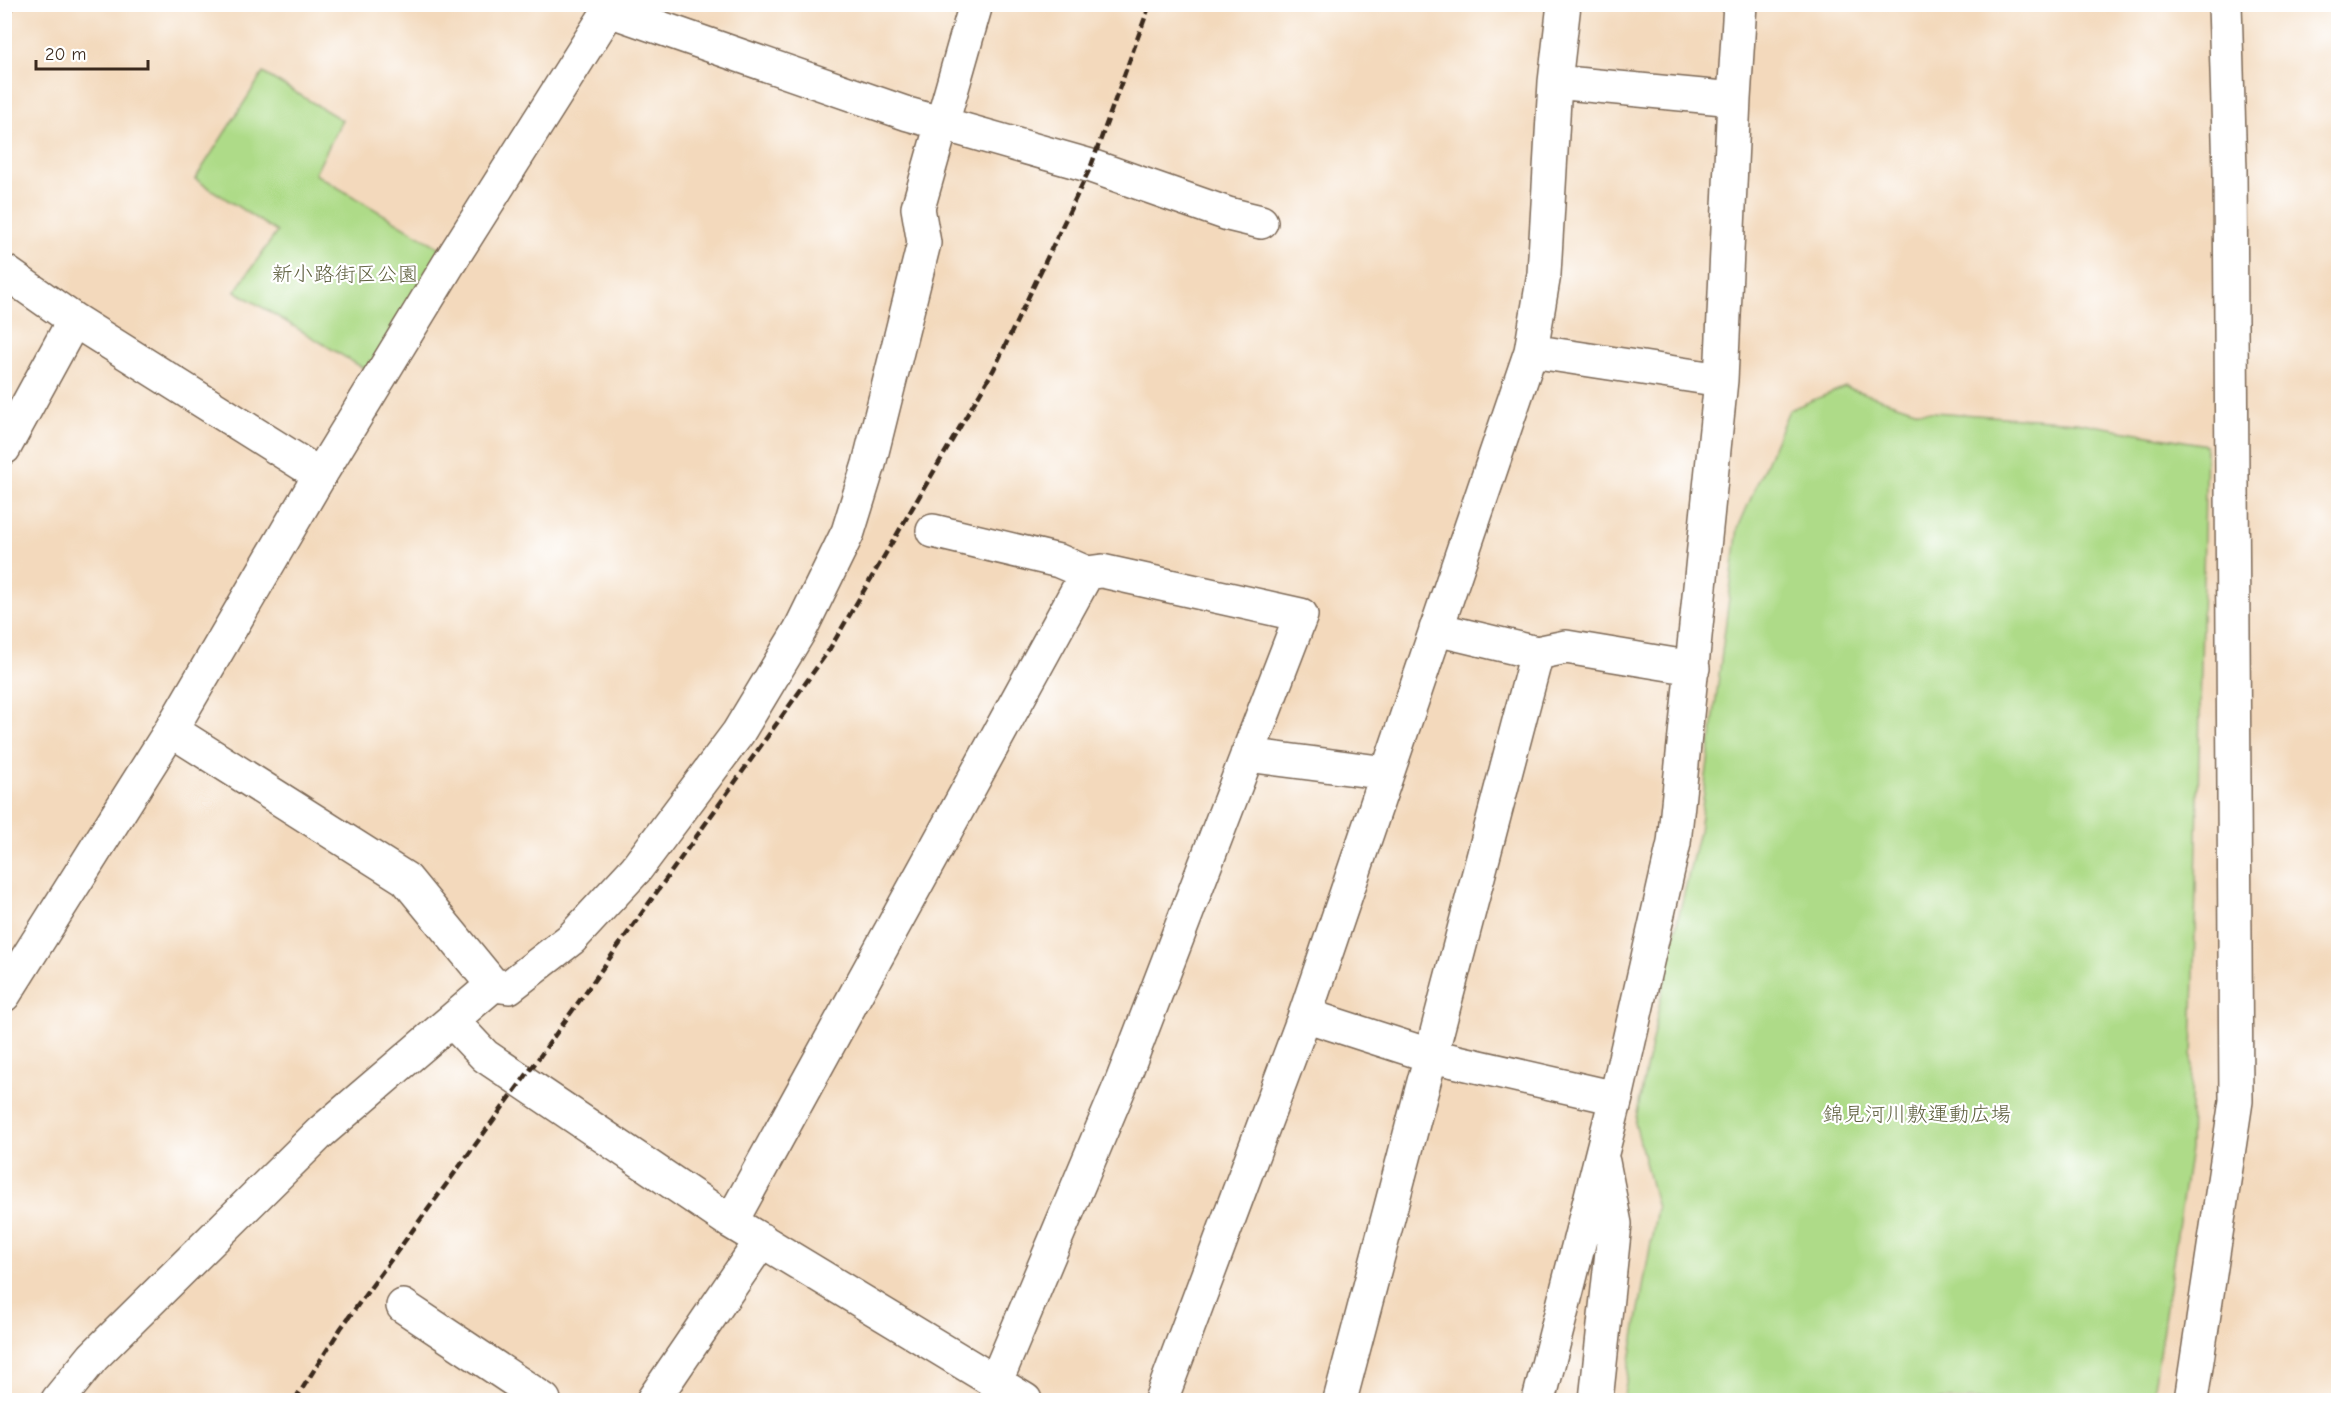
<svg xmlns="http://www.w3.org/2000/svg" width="2343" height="1405" font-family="'Comic Neue','Klee One',sans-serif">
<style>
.green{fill:#aedb88;stroke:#748253;stroke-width:1.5}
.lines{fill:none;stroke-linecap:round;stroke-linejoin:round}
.minor-casing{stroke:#7b6755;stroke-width:36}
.path{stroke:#7b6755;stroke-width:4;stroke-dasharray:4.5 4.5;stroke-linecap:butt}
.minor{stroke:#fff;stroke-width:33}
.rail{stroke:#3b2a1e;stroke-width:4.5;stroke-dasharray:9 4.5;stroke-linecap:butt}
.labels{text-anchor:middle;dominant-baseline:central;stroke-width:4.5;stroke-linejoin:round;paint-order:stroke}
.park-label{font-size:21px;fill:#5e5f3e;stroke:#fff}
</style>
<rect width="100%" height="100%" fill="#fff"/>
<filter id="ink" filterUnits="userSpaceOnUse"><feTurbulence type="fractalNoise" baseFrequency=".0167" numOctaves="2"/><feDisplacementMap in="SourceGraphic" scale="12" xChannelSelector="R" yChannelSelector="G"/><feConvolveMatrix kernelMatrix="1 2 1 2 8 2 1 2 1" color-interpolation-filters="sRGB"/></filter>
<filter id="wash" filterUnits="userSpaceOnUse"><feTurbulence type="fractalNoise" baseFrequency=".008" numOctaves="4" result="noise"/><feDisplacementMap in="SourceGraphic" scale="24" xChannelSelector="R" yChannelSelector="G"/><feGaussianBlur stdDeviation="1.35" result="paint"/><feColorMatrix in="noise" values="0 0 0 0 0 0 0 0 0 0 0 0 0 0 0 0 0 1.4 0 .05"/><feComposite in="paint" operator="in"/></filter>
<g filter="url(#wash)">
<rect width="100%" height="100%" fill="#f3d9bc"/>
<path class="green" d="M263 73 342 120 315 174 447 252 368 371 235 291 277 232 195 179Z
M1845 387 1918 411 2076 422 2206 445 2190 1149 2152 1400H1623L1657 1208 1635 1123 1671 948 1699 831 1738 528 1789 410Z"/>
</g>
<g filter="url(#ink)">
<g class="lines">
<defs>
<path id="minor" d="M609 10 908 114 1091 166 1228 214 1261 222
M1555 82 1734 99
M4 271 74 320 320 475
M1531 351 1721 380
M4 448 74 320
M933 531 1059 561 1087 573 1102 571 1301 615 1123 1079 996 1381
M1537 653 1566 647 1693 668
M171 730 406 879 493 985
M1247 755 1387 773
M4 995 171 730 320 475 448 265 613 4
M1305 1015 1432 1056 1616 1098
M452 1021 485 1056 731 1222 1025 1400
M731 1222 1087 573
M403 1306 544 1400
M58 1400 93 1357 321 1132 493 985 509 987 571 939 636 869 738 733 800 630 848 532 869 464 924 243 918 208 976 4
M653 1400 762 1240
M1161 1400 1305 1015 1531 351 1544 274 1555 82 1564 4
M1340 1400 1537 653 1436 629
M1539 1400 1616 1098 1674 843 1721 380 1734 99 1740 4
M1596 1400 1615 1224 1603 1162
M2191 1400 2236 1101 2230 171 2225 4"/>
</defs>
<use href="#minor" class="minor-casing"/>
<path class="path" d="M4 19 15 4"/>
<use href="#minor" class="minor"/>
<path class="rail" d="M295 1400 341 1328 533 1066 829 650 994 369 1091 166 1150 4"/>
</g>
</g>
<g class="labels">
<g class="park-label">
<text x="345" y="274">新小路街区公園</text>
<text x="1917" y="1114">錦見河川敷運動広場</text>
</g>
</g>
<rect width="2343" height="1405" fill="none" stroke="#fff" stroke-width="24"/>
<path d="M36 60v9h112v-9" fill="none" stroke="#3b2a1e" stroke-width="3"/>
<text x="45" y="60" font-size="18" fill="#3b2a1e" stroke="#ffffff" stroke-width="4.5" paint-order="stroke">20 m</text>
</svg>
